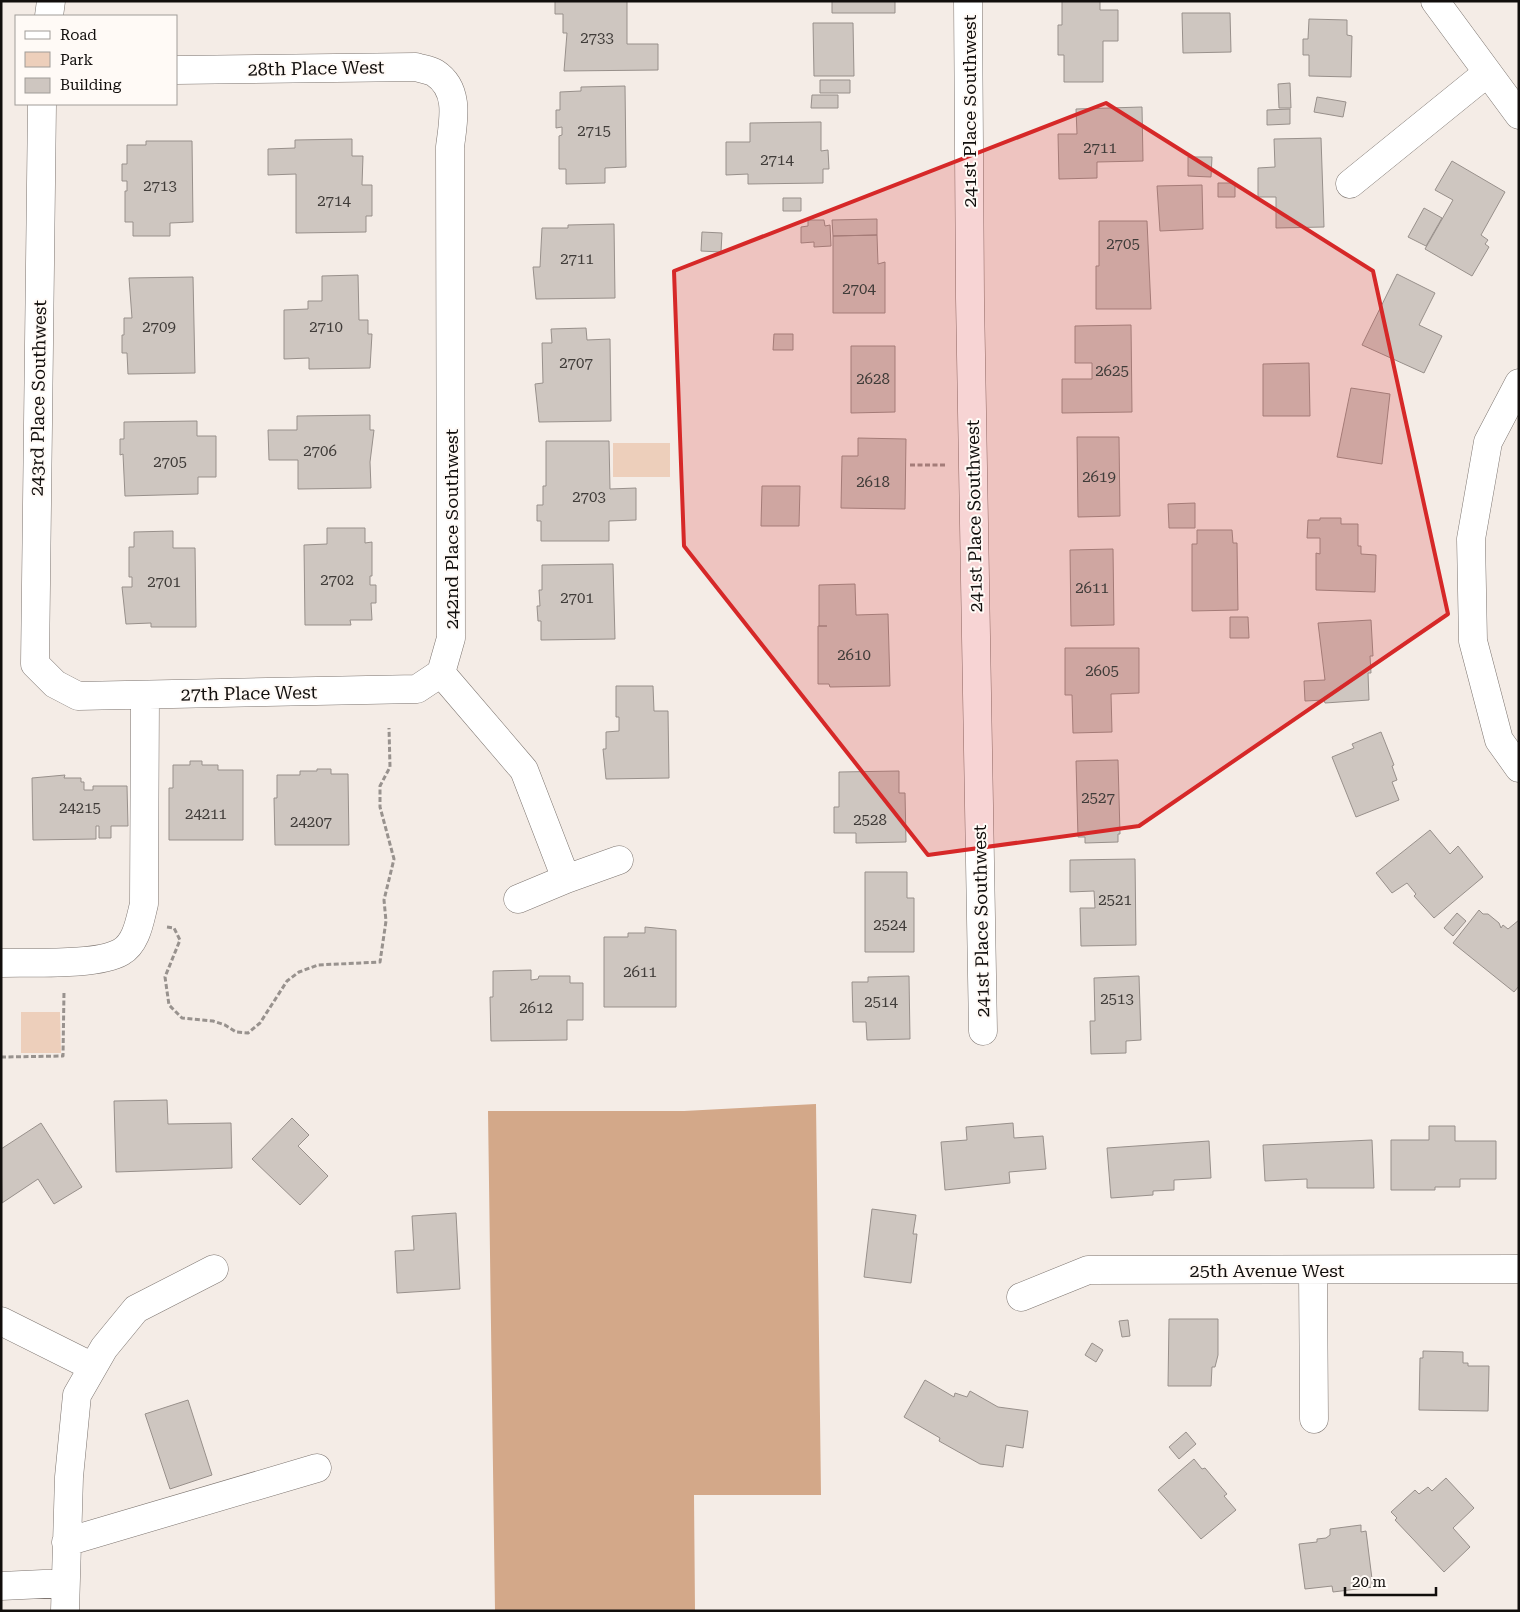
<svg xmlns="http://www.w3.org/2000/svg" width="1520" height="1612" font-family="'Roboto Serif',serif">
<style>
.green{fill:#edcfbb}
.forest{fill:#d3a889}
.building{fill:#cec6c0;stroke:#98908b}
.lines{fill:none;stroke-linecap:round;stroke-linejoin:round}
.minor-casing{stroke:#7d7570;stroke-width:29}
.path{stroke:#98928e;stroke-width:3;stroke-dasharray:5 2.5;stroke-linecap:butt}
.minor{stroke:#fff;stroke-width:28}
.marked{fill:#d62828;fill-opacity:0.2;stroke:#d62828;stroke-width:4;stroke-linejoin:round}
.labels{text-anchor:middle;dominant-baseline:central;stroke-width:4;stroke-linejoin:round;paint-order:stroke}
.number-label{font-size:15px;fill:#403c39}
.street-label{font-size:18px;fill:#110e0c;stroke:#fffaf6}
</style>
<rect width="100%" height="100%" fill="#f4ece6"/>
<path class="green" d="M613 443H670V477H613Z
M21 1012H60L61 1053H21Z"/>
<path class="forest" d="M816 1104 821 1495H694L695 1611H495L488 1111H684Z"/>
<path class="building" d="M555 1H627V44H658V70L564 71 567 33H563V14H555Z
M832 1H895V13H832Z
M1062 1H1100V10H1118V41H1103V82H1064V55H1058V25H1062Z
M1182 13H1230L1231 52 1183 53Z
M1309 19 1347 20V35L1352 36 1351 77 1309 76V55H1303V39H1308Z
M813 23H853L854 76H814Z
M820 80H850V93H820Z
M1290 83 1291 108H1279L1278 84Z
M625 86 626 167 605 168V183L566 184V169H559V136L562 135V127L556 128V110H560V92L581 91V87Z
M812 95H838V108H811Z
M1317 97 1346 102 1343 117 1314 112Z
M1142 107 1143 161 1097 162V178L1059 179 1058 134H1077L1076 109Z
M1290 109V124L1267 125V110Z
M821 122V151L828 150 829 169H823V183L748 184V174L726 175V142H750V123Z
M1321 138 1324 227 1276 228V197H1258V168L1275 167 1274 139Z
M352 139V156H363L362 185H372V216H366V232L296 233V174L268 175V149L295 148V140Z
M146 141H192L193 222 170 223V236H133V222H125V191H127V181H122V164H127V145H146Z
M1188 157H1212L1211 177 1188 176Z
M1452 161 1505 192 1481 235 1488 240 1485 244 1489 247 1472 276 1425 249 1453 200 1435 190Z
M1218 183H1235V197H1218Z
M1202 185 1203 229 1160 231 1157 186Z
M783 198H801V211H783Z
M1424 208 1442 218 1426 246 1408 237Z
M877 219V235L833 236 832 220Z
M808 220H824L825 226 830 225 831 246 814 247V242L801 243V227L808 226Z
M1099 221H1147L1151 309H1096V266H1099Z
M614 224 615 298 536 299 533 267H540L542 228H568V225Z
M702 232 722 233 721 252 701 251Z
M877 235 878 264 885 262V313H833V236Z
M1397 274 1435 293 1419 325 1442 336 1424 373 1362 345Z
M358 275 359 320H368V334H372L370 368 309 369V358L284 359V310L308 309V301H322V276Z
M193 277 195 373 128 374 127 353H122V335H124V318H132L129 278Z
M1131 325 1132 412 1062 413V379H1092V363H1075V326Z
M586 328 587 340 610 339 611 421 539 422 535 384 543 383 542 343H552L551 329Z
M774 334H793V350H773Z
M851 346H895V412L851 413Z
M1309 363 1310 416H1263V364Z
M1351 388 1390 394 1382 464 1337 457Z
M370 415V430H374L370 462 371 488 298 489V460H269L268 430H297V416Z
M197 421V436H216V477H198V494L125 496 123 454 120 455V439H124V422Z
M1077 437H1119L1120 516 1078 517Z
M858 438 906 439 905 509 841 508 842 456H858Z
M546 441H609L610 489 636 488V520L609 521V541H541V521H537V505H543V486H546Z
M762 486H800L799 526H761Z
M1195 503V528H1169L1168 504Z
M1320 518H1341V524H1358V546H1361V554L1376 555 1375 592 1316 590V553L1320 554V538H1307L1308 520H1320Z
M327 528H365V543L372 542V576H370V585H376V603H371L372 620H350L351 625H305L304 545 327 544Z
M1197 530H1232L1233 543H1237L1238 610 1192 611V544H1197Z
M173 531V548H195L196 627H151V623L126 624 122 587H132V577H129V547H134V532Z
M1113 549 1114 625 1071 626 1070 550Z
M613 564 615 639 541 640V621H538L537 606H540L539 590H542V565Z
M855 584 856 615 888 614 890 686 830 687 829 684H818V626H827H819V585Z
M1230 617H1248L1249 638H1230Z
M1371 620 1373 656H1370L1371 673H1368L1369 700 1325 703 1324 700 1305 701 1304 681 1325 680 1318 623Z
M1065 648H1139V693L1111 694 1112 732 1073 733 1072 695H1065Z
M616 686H653L654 711H668L669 778 606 779 603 749H606V732L619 731V717H616Z
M1381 732 1394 765 1392 766 1397 780 1392 782 1399 800 1356 817 1332 757 1354 748 1352 744Z
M1118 760 1120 834H1118V842L1085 843V837H1078L1076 761Z
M190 761H202V765H218V770H243V840H169V788H173V765H190Z
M317 769H331V774H348L349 845H275L274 798H277V775H300V771H317Z
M899 771V793H905L906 842 856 843V833H834V807H839V772Z
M65 775 64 778H81V782H84V790H93V786H127L128 826H111V838H99V826H96V839L33 840 32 778Z
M1430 830 1450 854 1458 846 1483 877 1434 918 1414 896 1416 894 1407 883 1392 893 1376 873Z
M1135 859 1136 945 1081 946 1080 908H1095L1094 891 1070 892V860Z
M865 872H907V898H914V952H865Z
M1479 910 1483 914H1488L1499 923 1501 928 1503 925 1508 929 1519 920V986L1514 992 1453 943Z
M1457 913 1466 921 1453 936 1444 928Z
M645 927 676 930V1007H604V937H628V933H645Z
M531 970V980L538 979 539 976H570V983H583V1020H567V1040L491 1041 490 997H493V971Z
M909 976 910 1039 867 1040 866 1022H853L852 982H868V977Z
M1139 976 1141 1040 1126 1041V1053L1091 1054 1090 1021H1095L1094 978Z
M167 1100 168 1124 231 1123 232 1168 116 1172 114 1101Z
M292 1118 309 1135 298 1146 328 1176 300 1205 252 1159Z
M41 1123 82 1187 54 1204 38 1179 2 1203 1 1149Z
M1013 1123 1014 1138 1043 1136 1046 1169 1009 1172 1010 1183 945 1190 941 1142 967 1140 966 1127Z
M1429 1126H1455V1141H1496V1179H1460V1187H1435V1190H1391V1140H1429Z
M1372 1140 1374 1188H1307V1179L1265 1181 1263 1145Z
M1209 1141 1211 1178 1174 1180V1190L1153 1191V1195L1111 1198 1107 1148Z
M872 1209 916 1215 913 1234H917L911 1283 864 1277Z
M456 1213 460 1289 397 1293 395 1251 414 1250 412 1216Z
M1169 1319H1218V1355L1215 1367H1212L1211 1386H1168Z
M1128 1320 1130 1336 1122 1337 1119 1321Z
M1092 1343 1103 1350 1096 1362 1085 1355Z
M1423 1351 1463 1352V1363H1468V1366H1489L1488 1411 1419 1410 1420 1358H1423Z
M925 1380 954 1397 955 1393 967 1397 970 1391 998 1407 1028 1411 1023 1448 1006 1445 1003 1467 980 1464 939 1441 940 1438 904 1417Z
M188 1400 212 1475 170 1489 145 1414Z
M1186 1432 1196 1444 1179 1459 1169 1447Z
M1194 1459 1202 1469 1205 1468 1227 1494 1224 1496 1236 1510 1201 1539 1158 1490Z
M1446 1478 1474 1508 1453 1528 1470 1547 1444 1572 1395 1520 1397 1518 1391 1512 1415 1490 1419 1494 1428 1487 1432 1491Z
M1361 1525V1532L1366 1531 1373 1587 1333 1592 1332 1586 1305 1589 1299 1544 1317 1542V1539L1326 1538 1330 1535V1529Z"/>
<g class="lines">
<defs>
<path id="minor" d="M968 1 970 298 983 1031
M1435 1 1519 115
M49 16 51 1
M176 70 416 67C422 69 430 70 435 73 461 90 453 122 450 147L451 638 441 673
M42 104 35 664 55 684 78 696 417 689 441 673
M1350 184 1487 73
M1519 383 1488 442 1471 539 1473 641 1499 740 1519 768
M441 673 524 770 566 879 518 899
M566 879 619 860
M1 963C31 962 97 966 121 952 137 943 140 919 144 904L145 695
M1313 1270 1314 1419
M1021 1297 1088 1270 1519 1269
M1 1321 93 1367
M66 1542 317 1468
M1 1586 65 1583
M65 1611 69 1477 77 1395 104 1348 136 1309 214 1269"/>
</defs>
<use href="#minor" class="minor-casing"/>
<path class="path" d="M910 465H945
M167 927 174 928 180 940 165 977 169 1005 182 1018 213 1021 225 1025 236 1032 248 1033 260 1023 287 981 299 972 318 965 380 962 386 921 384 900 394 859 380 807V786L390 767 389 728
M1 1057 63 1056 64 991"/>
<use href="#minor" class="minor"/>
</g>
<path class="marked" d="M1106 103 1373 271 1448 614 1139 826 928 855 684 546 674 271Z"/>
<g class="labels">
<g class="number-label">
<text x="597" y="38">2733</text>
<text x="594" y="131">2715</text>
<text x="1100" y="148">2711</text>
<text x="777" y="160">2714</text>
<text x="160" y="186">2713</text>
<text x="334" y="201">2714</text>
<text x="1123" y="244">2705</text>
<text x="577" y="259">2711</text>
<text x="859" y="289">2704</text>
<text x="159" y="327">2709</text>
<text x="326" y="327">2710</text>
<text x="576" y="363">2707</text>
<text x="1112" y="371">2625</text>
<text x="873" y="379">2628</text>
<text x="320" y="451">2706</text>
<text x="170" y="462">2705</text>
<text x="1099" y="477">2619</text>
<text x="873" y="482">2618</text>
<text x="589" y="497">2703</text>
<text x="337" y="580">2702</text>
<text x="164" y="582">2701</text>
<text x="1092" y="588">2611</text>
<text x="577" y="598">2701</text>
<text x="854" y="655">2610</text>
<text x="1102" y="671">2605</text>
<text x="1098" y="798">2527</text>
<text x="80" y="808">24215</text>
<text x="206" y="814">24211</text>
<text x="870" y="820">2528</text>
<text x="311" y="822">24207</text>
<text x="1115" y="900">2521</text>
<text x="890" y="925">2524</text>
<text x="640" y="972">2611</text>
<text x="1117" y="999">2513</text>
<text x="881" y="1002">2514</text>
<text x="536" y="1008">2612</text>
</g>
<g class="street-label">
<text transform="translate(316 68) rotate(-1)">28th Place West</text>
<text transform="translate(969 111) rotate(-90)">241st Place Southwest</text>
<text transform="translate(38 398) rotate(-89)">243rd Place Southwest</text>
<text transform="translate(974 516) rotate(-91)">241st Place Southwest</text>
<text transform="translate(451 529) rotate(-90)">242nd Place Southwest</text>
<text transform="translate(249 693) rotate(-1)">27th Place West</text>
<text transform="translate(981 921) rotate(-91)">241st Place Southwest</text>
<text x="1267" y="1270">25th Avenue West</text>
</g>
</g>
<rect width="1520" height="1612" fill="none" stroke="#110e0c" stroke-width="5"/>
<rect x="15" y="15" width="162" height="90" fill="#fffaf6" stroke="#a09c98"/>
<rect x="25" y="31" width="25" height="8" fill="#ffffff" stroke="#a09c98"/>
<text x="60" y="40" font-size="15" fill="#110e0c">Road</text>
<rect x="25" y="52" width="25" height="15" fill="#edcfbb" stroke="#a09c98"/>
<text x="60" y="65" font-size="15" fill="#110e0c">Park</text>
<rect x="25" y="78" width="25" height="15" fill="#cec6c0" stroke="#a09c98"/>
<text x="60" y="90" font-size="15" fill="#110e0c">Building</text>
<path d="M1345 1587v8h91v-8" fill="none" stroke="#110e0c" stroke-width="2.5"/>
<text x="1352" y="1587" font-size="15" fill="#110e0c" stroke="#fffaf6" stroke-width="4" paint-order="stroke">20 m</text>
</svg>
